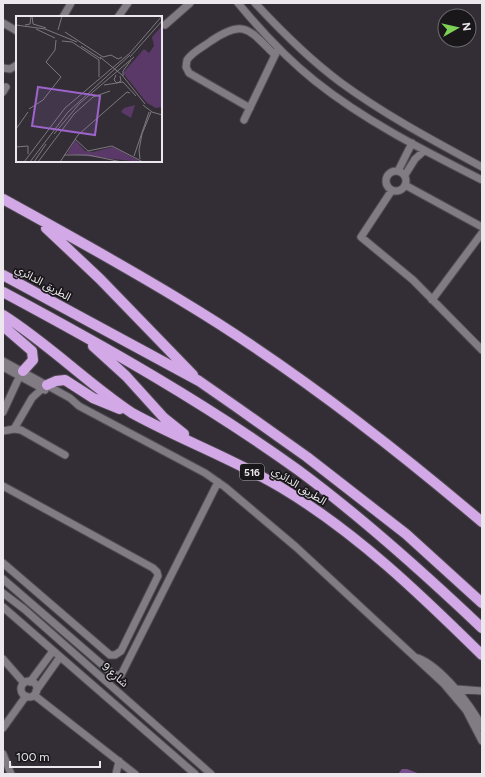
<svg xmlns="http://www.w3.org/2000/svg" width="485" height="777" font-family="Figtree,'Noto Sans Arabic',sans-serif">
<style>
.water{fill:#794e8c}
.lines{fill:none;stroke-linecap:round;stroke-linejoin:round}
.minor-casing{stroke:#514c53;stroke-width:9}
.highway-casing{stroke:#514c53;stroke-width:12}
.minor{stroke:#817c84;stroke-width:7}
.highway{stroke:#d2a8e6;stroke-width:10}
.labels{text-anchor:middle;dominant-baseline:central;stroke-width:3.5;stroke-linejoin:round;paint-order:stroke}
.shield{fill:#1a171b;stroke:#aca9ad;stroke-width:1}
.shield-label{font-size:10px;font-weight:bold;fill:#ebe7ec}
.street-label{font-size:11px;fill:#ebe7ec;stroke:#1a171b}
.inset-road{fill:none;stroke:#7d787e;stroke-width:1}
.view{fill:#9d64cc;fill-opacity:0.15;stroke:#9d64cc;stroke-width:2}
.inset-edge{fill:none;stroke:#ebe7ec;stroke-width:2}
</style>
<rect width="100%" height="100%" fill="#332e35"/>
<path class="water" d="M402 769H407L420 774H398Z"/>
<g class="lines">
<defs>
<path id="minor" d="M238 3C261 31 286 58 315 81 365 121 425 151 482 180
M255 3C281 31 309 59 340 82 385 115 434 141 482 167
M63 17 71 3
M118 17 128 3
M3 23 17 31
M165 25 190 3
M3 68 10 69 17 65
M3 92 6 87
M250 108 189 73 186 67 187 60C192 52 203 47 211 41 245 18 249 30 275 55
M244 120 277 51
M398 171 412 143
M386 181a10 10 0 1 1 20 0a10 10 0 1 1-20 0Z
M405 175 415 159 424 151
M405 185 482 227
M392 190 361 237 413 280 482 350
M432 300 482 233
M3 361 70 398 79 406 205 473 225 487 296 547 444 684 466 710 482 741
M3 367 45 390
M3 412 21 373
M14 429 32 398 45 386
M3 431 14 429 21 430 65 455
M3 486 153 568 157 572 158 576 121 651 115 655H110L3 563
M3 579 114 675H121L218 482
M3 593 24 609 211 774
M3 607 195 774
M418 658C441 667 471 705 482 727
M3 659 24 683
M21 689a8 8 0 1 1 16 0a8 8 0 1 1-16 0Z
M30 682 53 651
M456 689 482 691
M36 691 60 657
M34 695 135 774
M3 728 26 696
M3 754 11 774
M116 774 119 761"/>
<path id="highway" d="M3 199C63 232 123 265 182 301 287 364 388 442 482 522
M46 228 100 279 193 375
M3 275 199 381 235 406 307 457 406 534 482 603
M3 292C104 346 205 403 298 470 363 518 424 573 482 628
M3 315C49 344 87 383 132 413 181 440 234 459 282 488 357 533 420 594 482 655
M3 326 32 351 33 360 23 371
M93 346 126 376 164 418 184 434
M47 385 56 381 65 380 93 398 120 409"/>
</defs>
<use href="#minor" class="minor-casing"/>
<use href="#highway" class="highway-casing"/>
<use href="#minor" class="minor"/>
<use href="#highway" class="highway"/>
</g>
<g class="labels">
<rect class="shield" x="240" y="464" width="24" height="16" rx="3"/>
<g class="shield-label">
<text x="252" y="472">516</text>
</g>
<g class="street-label">
<text transform="translate(43 283) rotate(29)">الطريق الدائري</text>
<text transform="translate(299 486) rotate(32)">الطريق الدائري</text>
<text transform="translate(115 675) rotate(41)">شارع 9</text>
</g>
</g>
<g transform="translate(16 16)">
<rect width="146" height="146" fill="#332e35"/>
<path d="M146 10V91L140 92 131 87 107 57 128 33 133 37 138 30 136 21ZM119 89 115 102 105 96 108 92ZM59 124 69 135 77 136 97 131 125 146 51 138Z" fill="#5a3969"/>
<path class="inset-road" d="M16 0 17 8 30 12M0 9 29 13 61 26M9 9 14 8 15 0M20 13 39 22M42 14 46 0M49 16 87 41 95 39 102 43 106 41M46 25 56 26 83 44V61M65 30 85 43M84 41 106 59 129 88M114 41 146 5M100 59 98 64 101 67 105 65 104 60M107 60V55L115 44M88 69 107 66 120 80M127 89 136 96 146 99M13 93 27 84 45 61 30 46 39 34 40 24M0 113 12 96M38 118 64 87 118 41M59 123 72 135 96 130 127 146M0 131 12 130V138M48 139H72L106 146M118 140 133 96M124 143 123 134 126 118 135 96M8 146 49 92 114 37 146 0M14 146 52 96 114 39M18 146 30 128M22 146 58 98 77 81 94 75M44 146 62 119 111 76 114 77"/>
<path class="view" d="M22 71 84 80 79 119 16 110Z"/>
<rect width="146" height="146" class="inset-edge"/>
</g>
<rect width="485" height="777" fill="none" stroke="#ebe7ec" stroke-width="8"/>
<g transform="translate(457 28) rotate(82)"><circle r="19" fill="#1a171b" stroke="#6e6a6f"/>
<path d="M0-3L7 15L0 10L-7 15Z" fill="#7dd154"/>
<text y="-6" font-size="11" font-weight="bold" text-anchor="middle" fill="#ebe7ec">N</text>
</g>
<path d="M10 761v6h90v-6" fill="none" stroke="#ebe7ec" stroke-width="2"/>
<text x="16" y="761" font-size="12" fill="#ebe7ec" stroke="#1a171b" stroke-width="3" paint-order="stroke">100 m</text>
</svg>
